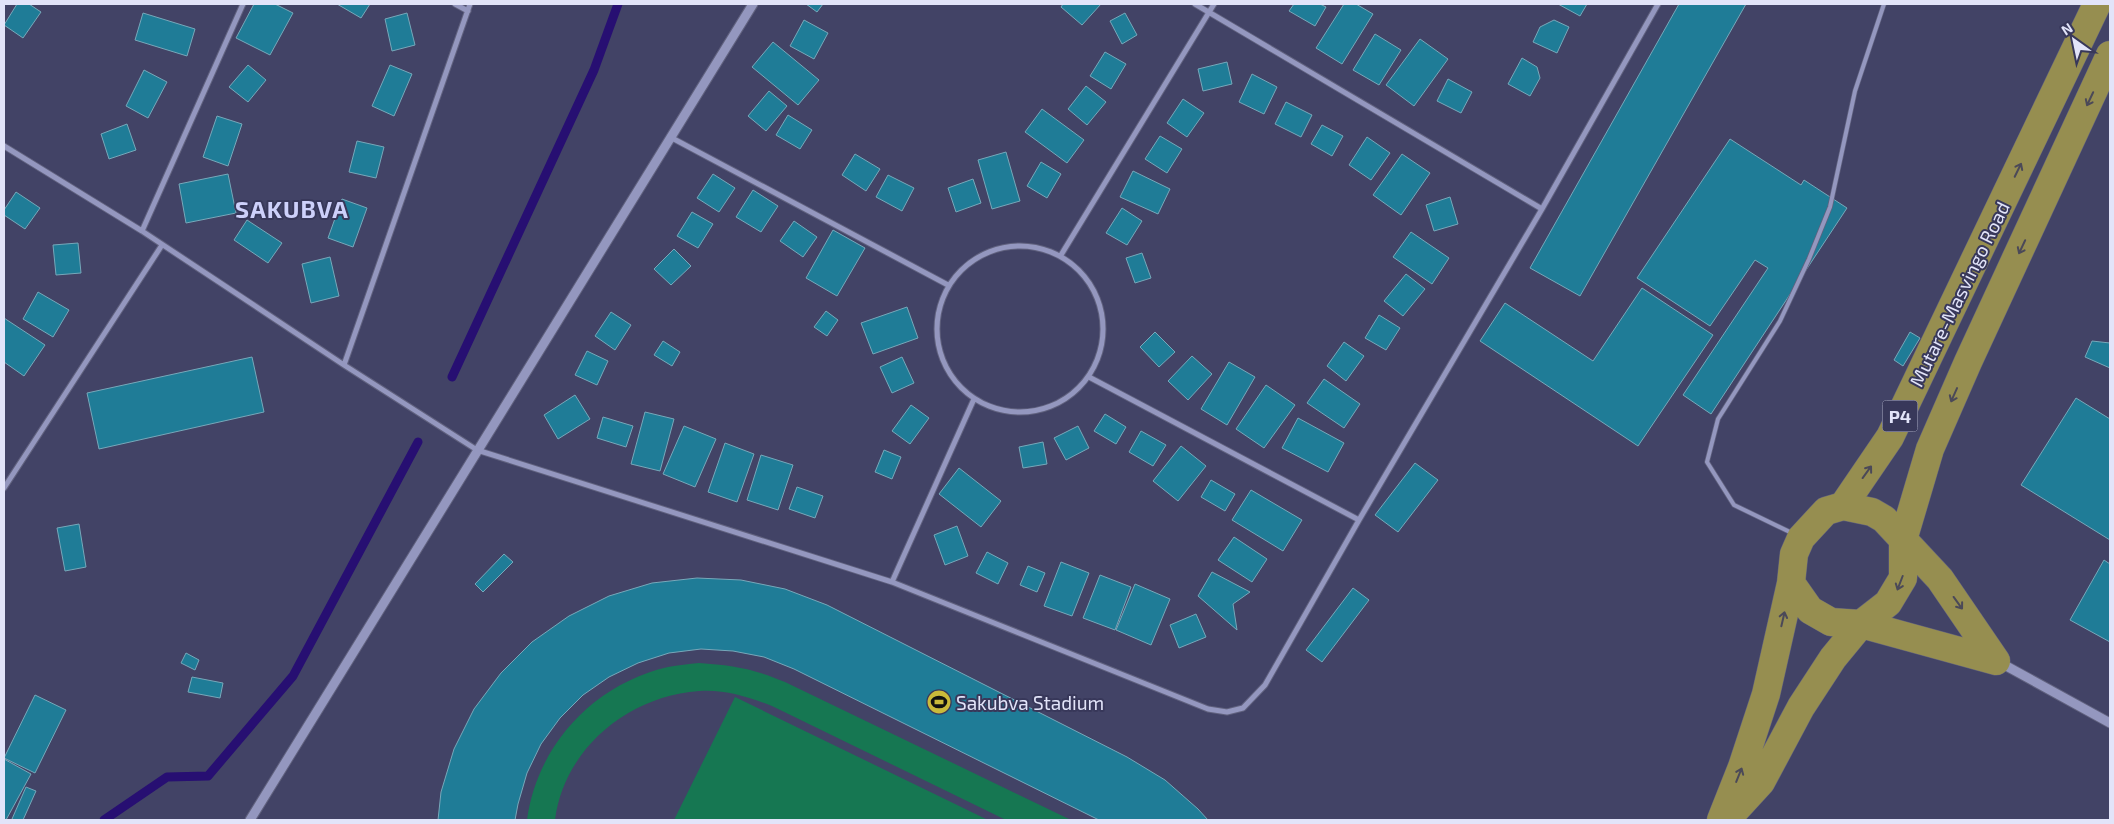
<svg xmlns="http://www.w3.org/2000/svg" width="2114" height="824" font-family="'Exo 2',sans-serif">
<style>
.green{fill:#167752}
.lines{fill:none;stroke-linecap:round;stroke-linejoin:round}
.stream{stroke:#270f72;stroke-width:9}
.building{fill:#1f7c97;stroke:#77a8ba}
.service-casing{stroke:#60617e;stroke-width:5.5}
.minor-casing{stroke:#60617e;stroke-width:7}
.tertiary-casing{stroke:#60617e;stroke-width:11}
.trunk-casing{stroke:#60617e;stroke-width:29}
.service{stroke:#9497bf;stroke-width:4}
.minor{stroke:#9497bf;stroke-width:5}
.tertiary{stroke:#9497bf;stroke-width:9}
.trunk{stroke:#968e50;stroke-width:28}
.oneway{stroke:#4b4958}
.labels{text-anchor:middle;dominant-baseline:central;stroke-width:4;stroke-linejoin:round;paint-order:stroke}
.shield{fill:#38385a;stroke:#afb0c9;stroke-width:1}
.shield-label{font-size:18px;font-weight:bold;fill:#e2e4f9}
.street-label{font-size:19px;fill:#e2e4f9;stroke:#38385a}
.poi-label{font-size:19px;fill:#e2e4f9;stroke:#38385a;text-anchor:start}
.district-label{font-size:24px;font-weight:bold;letter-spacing:1px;fill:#cdd0fa;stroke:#38385a}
</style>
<rect width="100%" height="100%" fill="#424366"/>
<path class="green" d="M699 663C731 665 755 669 785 682L1071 820H1006L772 706C749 697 724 689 699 691 628 696 564 749 555 820H527C537 745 594 684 668 667 678 665 689 664 699 663Z
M735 697 988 820H674Z"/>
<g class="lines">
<path class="stream" d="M452 377 594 70 618 4
M104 820 167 777 208 776 293 676 418 442"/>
</g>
<path class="building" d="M17 4H29L41 12 23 38 4 25Z
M254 4H275L293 13 270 55 236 38Z
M337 4H370L361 18Z
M806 4H823L817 12Z
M1063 4H1101L1082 25 1061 7Z
M1294 4H1320L1326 7 1315 26 1289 11Z
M1344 4H1356L1373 14 1342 64 1316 48Z
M1558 4H1587L1580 16Z
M1679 4H1746L1580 296 1530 268Z
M143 13 195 29 187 56 135 40Z
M407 13 415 45 392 51 385 19Z
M1125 13 1137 35 1122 44 1110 21Z
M804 20 828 33 814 59 790 46Z
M1554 20 1569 27 1557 53 1533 42 1540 27Z
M1375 34 1401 50 1379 85 1353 70Z
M1420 39 1448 59 1414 106 1386 85Z
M773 42 819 80 798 105 752 67Z
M1105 52 1126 64 1111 89 1090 76Z
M1522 58 1537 67 1540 78 1530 96 1508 84Z
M1227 62 1232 84 1203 91 1198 69Z
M248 65 266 80 248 102 229 87Z
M390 65 412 74 394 116 372 106Z
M144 70 167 82 148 118 126 106Z
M1252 74 1277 87 1264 114 1239 102Z
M1448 79 1472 92 1461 113 1437 101Z
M1086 86 1106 102 1087 125 1068 109Z
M769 91 787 106 766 131 748 116Z
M1183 99 1204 113 1187 137 1167 123Z
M1286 102 1312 115 1301 137 1275 124Z
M1042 109 1084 140 1067 163 1025 132Z
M788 115 812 130 800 149 776 135Z
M217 116 242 124 228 166 203 157Z
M127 124 136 150 109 159 101 134Z
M1322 125 1343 136 1332 156 1311 144Z
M1160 136 1182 149 1167 173 1145 159Z
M1367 137 1390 153 1371 180 1349 165Z
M1730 139 1801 185 1804 180 1847 208 1711 414 1683 395 1768 268 1755 260 1710 326 1637 278Z
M357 141 384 147 376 178 349 172Z
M1006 152 1020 201 992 209 978 160Z
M855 154 880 169 866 191 842 175Z
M1402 154 1430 173 1401 215 1373 195Z
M1041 162 1061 174 1047 198 1027 186Z
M1133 171 1170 189 1158 214 1120 197Z
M228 174 236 213 186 223 179 184Z
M713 174 735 188 719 212 697 198Z
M888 175 914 188 902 211 876 197Z
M973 179 981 203 956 212 948 188Z
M753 190 778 206 761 232 736 217Z
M16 192 40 208 25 229 4 215V210Z
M1450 197 1458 224 1434 231 1426 205Z
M342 199 367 208 353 247 328 238Z
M1122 208 1142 221 1127 245 1106 233Z
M692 212 713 224 698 248 677 236Z
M247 220 282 243 268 263 234 240Z
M794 221 817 237 803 257 780 241Z
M833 230 865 248 837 296 806 278Z
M1411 232 1449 258 1432 284 1393 257Z
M78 243 81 273 56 275 53 245Z
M674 249 691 266 671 285 654 269Z
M1142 253 1151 278 1135 283 1126 258Z
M330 257 339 296 311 303 302 264Z
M1406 274 1425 289 1403 316 1384 301Z
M1642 288 1713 335 1638 446 1480 341 1505 303 1593 361Z
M38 292 69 310 53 337 23 319Z
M907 307 918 338 873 354 861 323Z
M826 311 838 320 827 336 814 327Z
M611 312 631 325 615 350 595 336Z
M1379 315 1400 328 1386 350 1365 338Z
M4 318 45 345 24 376 4 362Z
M1155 332 1175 352 1159 367 1140 347Z
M1910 332 1920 338 1903 366 1894 360Z
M663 341 680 352 672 366 654 355Z
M2092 341 2110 343V368L2085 357Z
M1344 342 1364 356 1346 381 1327 366Z
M587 351 608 361 597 385 575 375Z
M1192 356 1212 374 1188 400 1168 381Z
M252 357 264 412 99 449 87 393Z
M902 357 914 383 892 393 880 367Z
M1229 362 1255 377 1227 425 1201 409Z
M1324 379 1360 404 1344 428 1307 403Z
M1266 385 1295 405 1264 448 1236 429Z
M575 395 590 419 558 439 544 415Z
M2076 398 2110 419V540L2021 485Z
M911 405 929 418 910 444 892 431Z
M645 412 674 419 660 471 631 464Z
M1105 414 1126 427 1116 444 1094 431Z
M603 417 633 426 626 447 597 438Z
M1298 418 1344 443 1328 472 1282 448Z
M684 426 716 439 695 487 663 474Z
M1078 426 1089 448 1066 460 1054 438Z
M1141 431 1166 445 1153 466 1129 452Z
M1043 442 1047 464 1023 468 1019 447Z
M725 443 754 454 737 502 708 492Z
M1181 446 1206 466 1178 501 1153 481Z
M884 450 901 457 892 479 875 472Z
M761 455 793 465 778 510 747 500Z
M1415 463 1438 480 1398 532 1375 515Z
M959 468 1001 501 981 527 939 494Z
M1211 480 1235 494 1225 511 1201 497Z
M797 487 823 496 815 518 789 509Z
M1251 490 1302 520 1283 551 1232 520Z
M79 524 86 567 65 571 57 528Z
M957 526 968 556 945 565 934 535Z
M1234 537 1267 559 1252 582 1218 560Z
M987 552 1008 563 998 584 976 573Z
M504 554 513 562 483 592 475 584Z
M2104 560 2110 564V642L2070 620Z
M1061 562 1089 573 1072 616 1044 606Z
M1028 566 1045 573 1037 592 1020 585Z
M1212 572 1250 592 1233 604 1237 630 1198 596Z
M1100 575 1131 587 1115 630 1083 618Z
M697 578 741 580 785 589 827 605 1127 757 1165 780 1198 809 1208 820H1099L794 669 764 657 733 651 701 649 669 653 638 663 609 677 583 695 560 718 541 744 527 773 518 804 515 820H438L441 792 454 749 474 709 501 673 532 642 569 616 609 596 652 583Z
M1135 584 1170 599 1151 645 1116 630Z
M1353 588 1369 600 1322 662 1306 650Z
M1196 614 1206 637 1179 648 1170 625Z
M186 653 199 660 195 670 181 663Z
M192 677 223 683 220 698 188 692Z
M35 695 66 710 35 773 4 758Z
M4 759 31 774 6 820H4Z
M26 787 36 791 23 820H15L12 819Z"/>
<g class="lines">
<defs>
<path id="service" d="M1792 533 1734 505 1707 462 1718 419 1780 321 1809 259 1830 207 1855 91 1884 4"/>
<path id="minor" d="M455 4 468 11
M1195 4 1542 209
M672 138 948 285
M4 146 142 231 344 365 477 450 892 582 1208 709 1227 712 1243 708 1265 685 1359 520 1542 209 1658 4
M142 231 243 4
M937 329a83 83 0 1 1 166 0a83 83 0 1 1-166 0Z
M1061 255 1214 4
M344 365 470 4
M1089 377 1359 520
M4 488 162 245
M892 582 974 399"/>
<path id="tertiary" d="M1999 662 2110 723
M250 820 753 4"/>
<path id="trunk" d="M1843 506 1872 512 1884 519 1940 579 1996 661
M1791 583 1810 610 1831 622 1861 624 1996 661
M1728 818 1761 782 1801 707 1833 658 1861 624 1888 603 1903 578V540L1930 449 1968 362 2110 55
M1721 820 1742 767 1766 694 1791 583 1794 554 1801 538 1826 511 1843 506 1890 437 2097 4"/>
</defs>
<use href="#service" class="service-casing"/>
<use href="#minor" class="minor-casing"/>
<use href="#tertiary" class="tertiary-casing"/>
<use href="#trunk" class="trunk-casing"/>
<use href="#service" class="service"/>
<use href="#minor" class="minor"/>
<use href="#tertiary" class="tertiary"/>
<use href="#trunk" class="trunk"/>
</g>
<defs><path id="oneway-shaft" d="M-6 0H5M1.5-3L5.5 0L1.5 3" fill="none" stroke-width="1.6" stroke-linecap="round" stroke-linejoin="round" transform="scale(1.25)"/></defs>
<g class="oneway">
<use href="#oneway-shaft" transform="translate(2090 99) rotate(115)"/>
<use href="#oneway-shaft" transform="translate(2018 170) rotate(-64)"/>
<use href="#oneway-shaft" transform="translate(2022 247) rotate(115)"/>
<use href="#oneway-shaft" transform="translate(1954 395) rotate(114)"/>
<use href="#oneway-shaft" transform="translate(1867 472) rotate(-54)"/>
<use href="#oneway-shaft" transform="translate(1900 583) rotate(111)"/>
<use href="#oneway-shaft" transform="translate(1958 603) rotate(54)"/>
<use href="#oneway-shaft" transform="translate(1783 619) rotate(-77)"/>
<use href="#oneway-shaft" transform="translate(1739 775) rotate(-68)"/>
</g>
<defs>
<symbol id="stadium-disc" viewBox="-11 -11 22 22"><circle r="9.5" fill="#caba3a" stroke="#38385a"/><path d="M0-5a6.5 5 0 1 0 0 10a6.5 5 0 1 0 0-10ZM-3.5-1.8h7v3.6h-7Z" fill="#111"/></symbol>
</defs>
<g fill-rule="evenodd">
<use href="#stadium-disc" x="925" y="688" width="28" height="28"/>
</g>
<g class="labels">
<rect class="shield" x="1882.5" y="400.5" width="35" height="31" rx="4"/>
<g class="shield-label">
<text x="1900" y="416">P4</text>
</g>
<g class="street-label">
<text transform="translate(1959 294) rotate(-64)">Mutare-Masvingo Road</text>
</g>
<g class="poi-label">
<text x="956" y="702">Sakubva Stadium</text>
</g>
<g class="district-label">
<text x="292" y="208">SAKUBVA</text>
</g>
</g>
<rect width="2114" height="824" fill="none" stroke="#e2e4f9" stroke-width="10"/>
<g transform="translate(2074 40) rotate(327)" stroke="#38385a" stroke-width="4" paint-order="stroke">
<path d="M0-4L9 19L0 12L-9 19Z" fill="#e2e4f9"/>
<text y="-8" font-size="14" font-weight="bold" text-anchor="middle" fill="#e2e4f9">N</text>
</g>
</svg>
